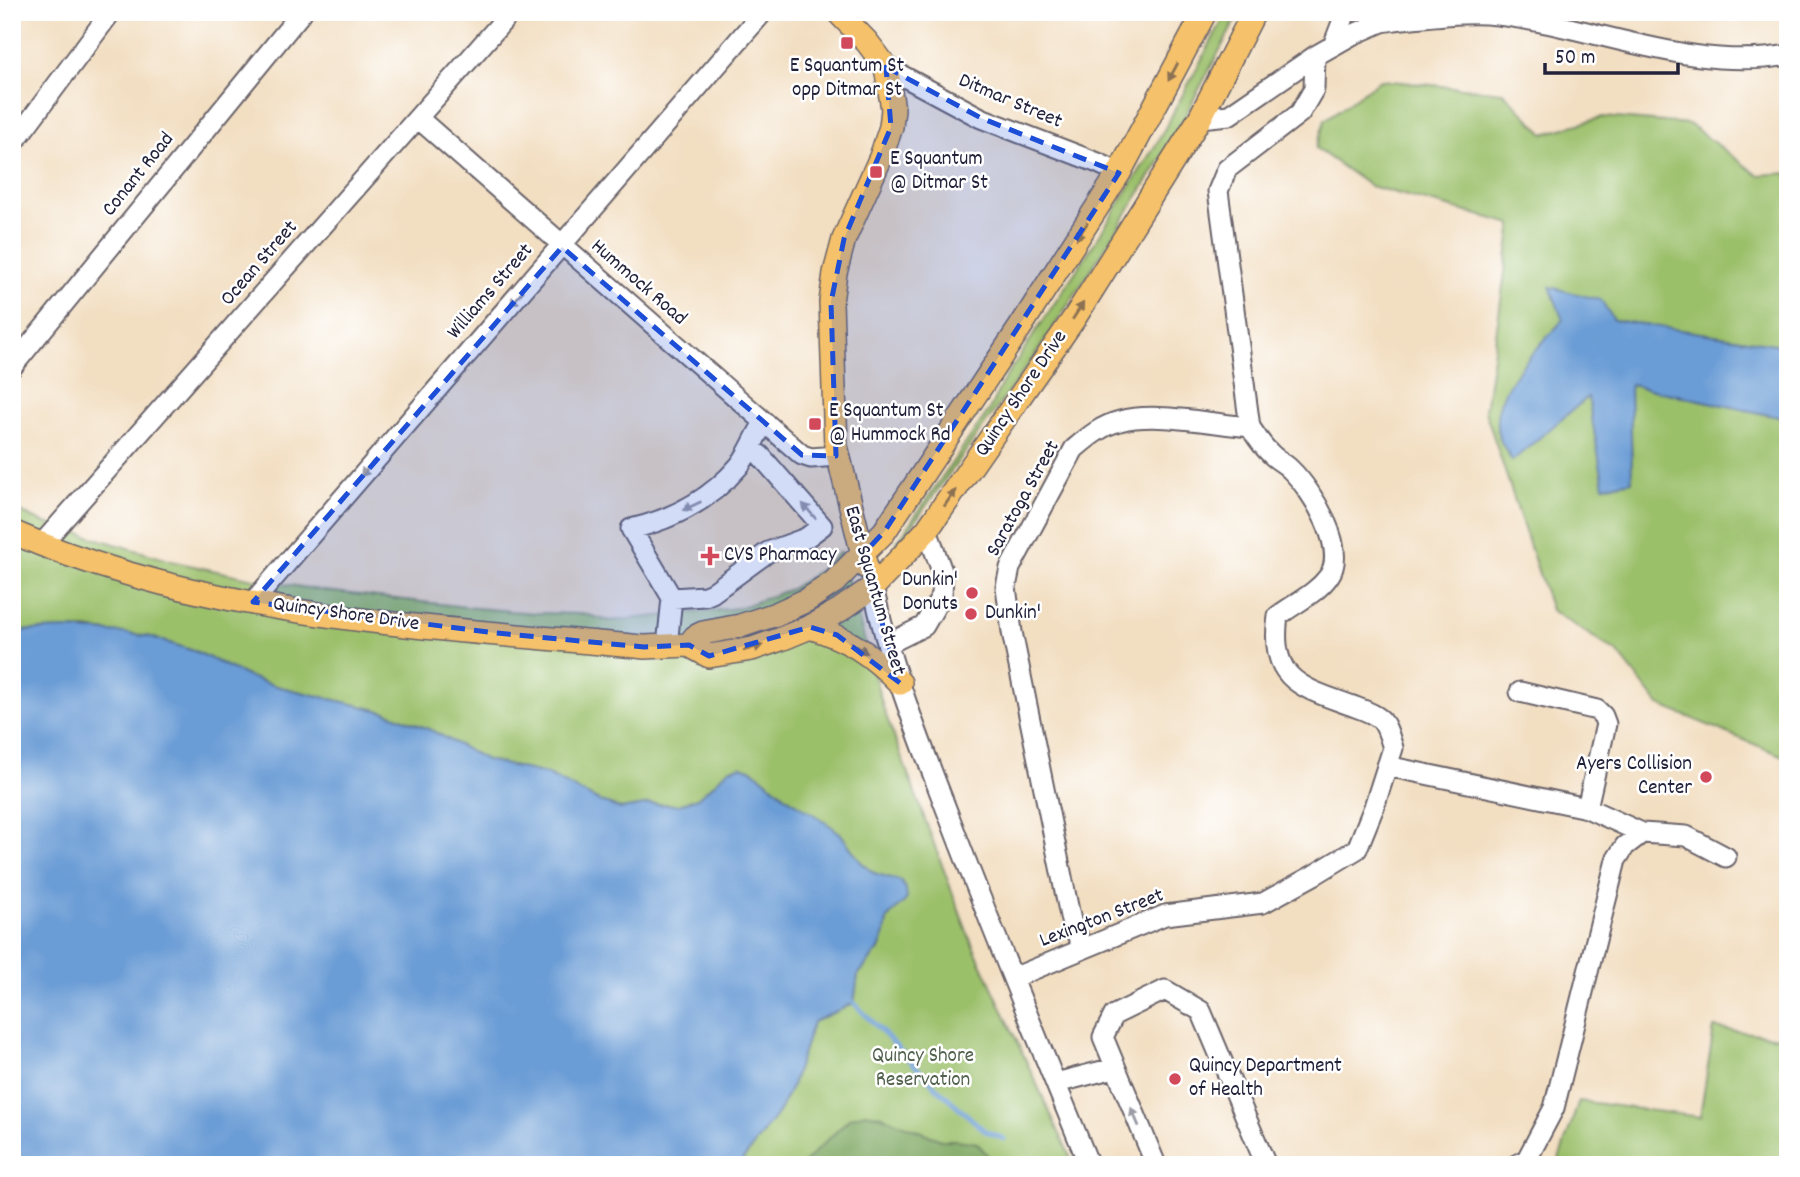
<svg xmlns="http://www.w3.org/2000/svg" width="1800" height="1177" font-family="Dekko,sans-serif">
<style>
.green{fill:#9bc06a;stroke:#5e7152;stroke-width:2}
.forest{fill:#7ca65e;stroke:#4f644c;stroke-width:2}
.water{fill:#6a9cd5;stroke:#465f88;stroke-width:2}
.lines{fill:none;stroke-linecap:round;stroke-linejoin:round}
.stream{stroke:#6a9cd5;stroke-width:5}
.minor-casing{stroke:#6b646a;stroke-width:23}
.major-casing{stroke:#6b646a;stroke-width:26}
.minor{stroke:#fff;stroke-width:19}
.major{stroke:#f5c16b;stroke-width:23}
.oneway{fill:#8c7253}
.oneway2{fill:#9c9ca7}
.marked{fill:#1d4ed8;fill-opacity:0.2;stroke:#1d4ed8;stroke-width:5;stroke-dasharray:14 9;stroke-linejoin:round}
.poi-dot{fill:#d1495b;stroke:#fff;stroke-width:2.5}
.labels{text-anchor:middle;dominant-baseline:central;stroke-width:5;stroke-linejoin:round;paint-order:stroke}
.poi-label{font-size:21px;fill:#22223b;stroke:#fff;text-anchor:start}
.street-label{font-size:21px;fill:#22223b;stroke:#fff}
.park-label{font-size:21px;fill:#52614e;stroke:#fff}
</style>
<rect width="100%" height="100%" fill="#fff"/>
<filter id="ink" filterUnits="userSpaceOnUse"><feTurbulence type="fractalNoise" baseFrequency=".0143" numOctaves="2"/><feDisplacementMap in="SourceGraphic" scale="14" xChannelSelector="R" yChannelSelector="G"/><feConvolveMatrix kernelMatrix="1 2 1 2 8 2 1 2 1" color-interpolation-filters="sRGB"/></filter>
<filter id="wash" filterUnits="userSpaceOnUse"><feTurbulence type="fractalNoise" baseFrequency=".00686" numOctaves="4" result="noise"/><feDisplacementMap in="SourceGraphic" scale="28" xChannelSelector="R" yChannelSelector="G"/><feGaussianBlur stdDeviation="1.57" result="paint"/><feColorMatrix in="noise" values="0 0 0 0 0 0 0 0 0 0 0 0 0 0 0 0 0 1.4 0 .05"/><feComposite in="paint" operator="in"/></filter>
<g filter="url(#wash)">
<rect width="100%" height="100%" fill="#f2dec1"/>
<path class="green" d="M1227 12H1240L1168 148 1105 248 1040 348 898 545 896 543 989 410 1002 383 1095 242 1157 143Z
M1380 80 1503 92 1544 134 1603 117 1689 124 1758 175 1788 173V346L1614 320 1551 287 1564 320 1513 378 1589 397 1605 486 1632 481 1630 385 1788 419V758L1659 705 1618 653 1551 610 1485 411 1512 224 1370 186 1316 148 1325 120Z
M12 508 42 522 175 562 254 579 325 591 475 608 534 613 584 614 610 621 739 608 791 589 821 569 840 552 884 710 969 937 1074 1165H739L763 1133 792 1085 813 1022 854 1003 858 975 879 949 885 933 887 919 906 899 901 881 874 873 861 862 840 833 785 796 753 770 741 766 729 769 712 786 697 798 678 805 651 804 621 809 601 802 546 774 486 760 431 730 386 712 276 686 249 677 197 652 151 637 86 629 12 631Z
M1714 1028 1788 1038V1165H1557L1579 1101 1700 1117Z"/>
<path class="forest" d="M865 1113 882 1116 941 1140H957L977 1143 996 1165H802L850 1118Z"/>
<path class="water" d="M1550 287 1601 300 1614 320 1788 346V419L1630 385 1632 481 1604 486 1588 397 1512 461C1508 453 1502 445 1499 437 1485 394 1538 349 1563 320Z
M66 629 124 633 151 637 197 652 249 677 276 686 386 712 431 730 486 760 546 774 601 802 621 809 651 804 678 805 697 798 712 786 729 769 741 766 753 770 785 796 824 821 840 833 861 862 874 873 901 881 906 889 907 899 887 919 885 933 879 949 858 975 854 1003 813 1022 792 1085 779 1111 739 1165H12V631Z"/>
<g class="lines">
<path class="stream" d="M854 1003 935 1086 985 1131 1004 1139"/>
</g>
</g>
<g filter="url(#ink)">
<g class="lines">
<defs>
<path id="minor" d="M1333 46 1346 12
M886 67 981 118 1098 163 1119 173
M1200 118 1229 115 1315 56 1352 35 1382 22 1395 20C1425 17 1457 12 1486 14 1588 22 1685 73 1788 55
M419 119 802 455 811 458 837 456
M12 145 111 12
M12 367 302 12
M41 545 511 12
M873 587C890 667 921 743 950 819 994 935 1042 1050 1089 1165
M672 598 705 596 712 593 768 552 806 538 822 526 760 455
M253 602 763 12
M888 644 924 626 942 595 943 574 927 530
M667 646 672 598 631 529C674 519 711 499 739 466 749 454 755 436 764 423
M1520 692 1597 710 1603 716 1606 724 1587 808
M1387 766 1587 808 1642 833
M1083 948 1071 921 1012 632 1006 587 1010 568 1074 449C1087 438 1102 425 1120 421 1154 411 1213 424 1250 427
M1013 978 1165 915 1263 903 1314 875 1357 849 1374 807 1393 748C1390 739 1387 725 1380 719 1372 712 1360 709 1350 705 1300 687 1269 680 1278 616 1295 603 1316 594 1329 576 1348 549 1312 490 1291 470 1285 463 1276 460 1270 453 1262 446 1256 436 1250 427L1218 191 1227 169 1300 113 1314 89 1315 56
M1056 1083 1114 1068
M1156 1165 1103 1037 1114 1015 1165 990 1201 1011 1266 1165
M1516 1165 1527 1159 1554 1108 1616 860 1625 846 1642 833 1686 836 1726 857"/>
<path id="major" d="M838 12 867 42 886 67 893 109 891 127 881 157 844 239 835 273 831 302 836 446 866 567
M12 532C210 619 433 627 644 647L689 645 709 656 752 649 781 639 810 627 840 610 873 587 898 561 927 530 1075 317 1200 118 1254 12
M810 627C849 639 871 654 900 683
M689 645 695 637 703 633 740 626 776 614 807 600 834 582 884 532 1021 326 1119 173 1205 12"/>
</defs>
<use href="#minor" class="minor-casing"/>
<use href="#major" class="major-casing"/>
<use href="#minor" class="minor"/>
<use href="#major" class="major"/>
</g>
<defs><path id="oneway-solid" d="M-6-.8H1V-3.2L6.5 0L1 3.2V.8H-6Z" transform="scale(1.75)"/></defs>
<g class="oneway">
<use href="#oneway-solid" transform="translate(1173 72) rotate(118)"/>
<use href="#oneway-solid" transform="translate(1082 231) rotate(123)"/>
<use href="#oneway-solid" transform="translate(1078 311) rotate(-57)"/>
<use href="#oneway-solid" transform="translate(950 498) rotate(-55)"/>
<use href="#oneway-solid" transform="translate(753 648) rotate(-16)"/>
<use href="#oneway-solid" transform="translate(859 648) rotate(34)"/>
</g>
<g class="oneway2">
<use href="#oneway-solid" transform="translate(517 298) rotate(131)"/>
<use href="#oneway-solid" transform="translate(367 469) rotate(130)"/>
<use href="#oneway-solid" transform="translate(692 506) rotate(154)"/>
<use href="#oneway-solid" transform="translate(809 511) rotate(-131)"/>
<use href="#oneway-solid" transform="translate(1135 1117) rotate(-113)"/>
</g>
</g>
<path class="marked" d="M886 67 981 118 1119 173 884 532 862 555 900 683 837 635 810 627 709 656 689 645 644 647 496 633 253 602 562 247 802 455 836 456 831 302 844 239 891 127Z"/>
<g class="poi-dot">
<rect x="840" y="36" width="14" height="14" rx="3.5"/>
<rect x="869" y="165" width="14" height="14" rx="3.5"/>
<rect x="808" y="417" width="14" height="14" rx="3.5"/>
<path d="M706.5 545.5h7v7h7v7h-7v7h-7v-7h-7v-7h7z"/>
<circle cx="972" cy="593" r="7"/>
<circle cx="971" cy="614" r="7"/>
<circle cx="1706" cy="777" r="7"/>
<circle cx="1175" cy="1079" r="7"/>
</g>
<g class="labels">
<g class="poi-label">
<text x="847" y="67" text-anchor="middle">E Squantum St<tspan x="847" dy="24">opp Ditmar St</tspan></text>
<text x="890" y="160">E Squantum<tspan x="890" dy="24">@ Ditmar St</tspan></text>
<text x="829" y="412">E Squantum St<tspan x="829" dy="24">@ Hummock Rd</tspan></text>
<text x="724" y="556">CVS Pharmacy</text>
<text x="958" y="581" text-anchor="end">Dunkin'<tspan x="958" dy="24">Donuts</tspan></text>
<text x="985" y="614">Dunkin'</text>
<text x="1692" y="765" text-anchor="end">Ayers Collision<tspan x="1692" dy="24">Center</tspan></text>
<text x="1189" y="1067">Quincy Department<tspan x="1189" dy="24">of Health</tspan></text>
</g>
<g class="street-label">
<text transform="translate(1010 102) rotate(23)">Ditmar Street</text>
<text transform="translate(139 175) rotate(-51)">Conant Road</text>
<text transform="translate(260 264) rotate(-49)">Ocean Street</text>
<text transform="translate(638 283) rotate(41)">Hummock Road</text>
<text transform="translate(491 292) rotate(-49)">Williams Street</text>
<text transform="translate(1022 394) rotate(-56)">Quincy Shore Drive</text>
<text transform="translate(1024 499) rotate(-61)">Saratoga Street</text>
<text transform="translate(874 591) rotate(74)">East Squantum Street</text>
<text transform="translate(346 615) rotate(8)">Quincy Shore Drive</text>
<text transform="translate(1102 919) rotate(-21)">Lexington Street</text>
</g>
<g class="park-label">
<text x="923" y="1057">Quincy Shore<tspan x="923" dy="24">Reservation</tspan></text>
</g>
</g>
<rect width="1800" height="1177" fill="none" stroke="#fff" stroke-width="42"/>
<path d="M1545 63v10h133v-10" fill="none" stroke="#22223b" stroke-width="3.5"/>
<text x="1555" y="63" font-size="21" fill="#22223b" stroke="#ffffff" stroke-width="5" paint-order="stroke">50 m</text>
</svg>
